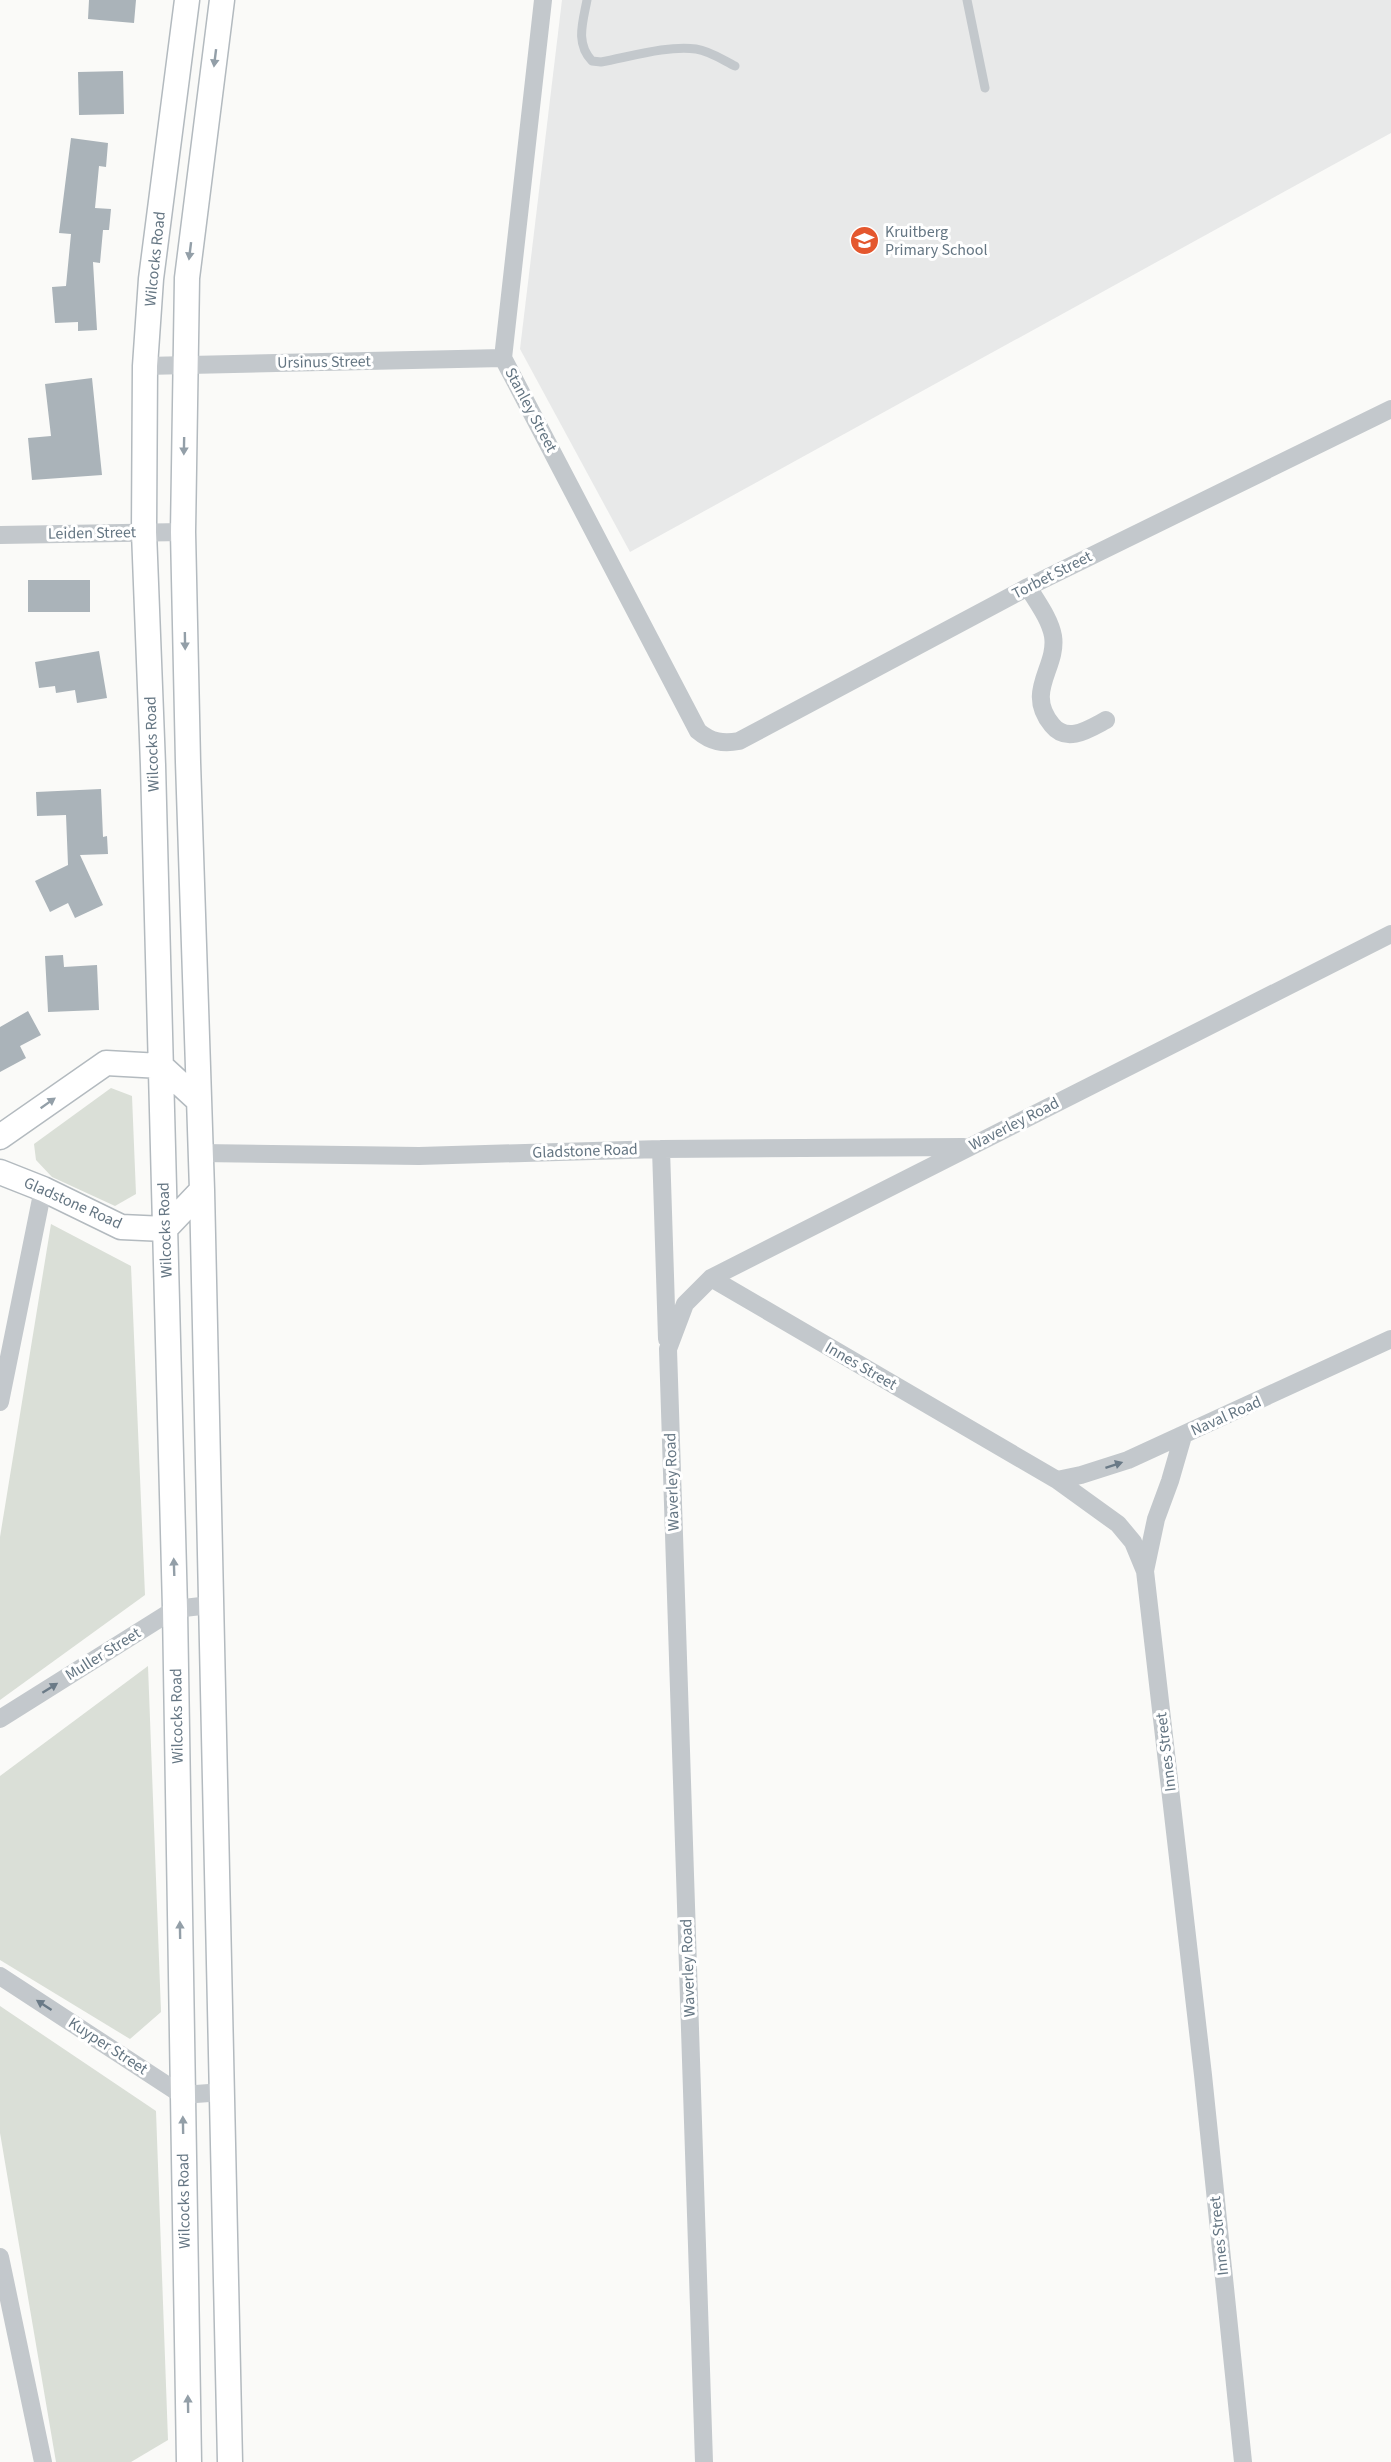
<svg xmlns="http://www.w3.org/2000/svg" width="1391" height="2462" font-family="'Source Sans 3',sans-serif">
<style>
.built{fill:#e8e9e9}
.green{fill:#dadfd7}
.building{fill:#aab3b9}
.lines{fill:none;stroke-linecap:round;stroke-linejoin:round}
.secondary-casing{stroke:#b3babf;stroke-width:27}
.lane{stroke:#c3c8cc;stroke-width:9}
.street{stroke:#c3c8cc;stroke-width:18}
.secondary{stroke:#fff;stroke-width:24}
.oneway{fill:#939fa8}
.oneway2{fill:#6a7a87}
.labels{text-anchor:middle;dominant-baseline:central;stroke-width:6;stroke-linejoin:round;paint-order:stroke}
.poi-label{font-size:16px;fill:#657683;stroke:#fff;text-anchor:start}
.street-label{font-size:16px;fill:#657683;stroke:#fff}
</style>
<rect width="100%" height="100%" fill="#fafaf8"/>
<path class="built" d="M562 0H1391V133L630 552 520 349Z"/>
<path class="green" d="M111 1088 132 1096 136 1194 115 1206 52 1177 36 1160 34 1144Z
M51 1224 131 1266 145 1595 0 1700V1537Z
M148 1666 161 2012 130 2039 0 1960V1776Z
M0 2006 156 2111 168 2440 131 2462H56L0 2133Z"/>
<path class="building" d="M89 0H136L134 23 88 19Z
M123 71 124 114 79 115 78 72Z
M71 138 108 143 106 167 99 166 95 208 111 209 109 230H103L100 263 93 262 97 330 78 331V322L55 323 52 287 66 286 71 234 59 233Z
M92 378 102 475 32 480 28 438 51 436 45 384Z
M28 580H90V612H28Z
M99 651 107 698 77 703 75 690 56 693 55 686 39 688 35 662Z
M101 789 103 837 107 836 108 854 80 855 103 905 75 918 68 903 50 912 35 881 68 865 66 815 37 816 36 792Z
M63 955 64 967 97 965 99 1010 48 1012 45 956Z
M28 1011 41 1035 20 1046 26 1058 0 1072V1027Z"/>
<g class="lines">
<defs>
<path id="secondary" d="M187 0 151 279 145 366 144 532 153 765 175 1609 189 2462
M222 0 187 278 183 532 188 762 202 1190 230 2462
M0 1137 106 1063 161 1066 198 1100
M0 1172 43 1189 121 1227 165 1229 202 1190"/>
</defs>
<use href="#secondary" class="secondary-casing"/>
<path class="lane" d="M587 0C583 22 575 43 592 61L601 62C629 57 668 45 696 49 710 51 723 60 735 66
M967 0 985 88"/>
<path class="street" d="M543 0 503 358 698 731C711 742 723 744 739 741L1028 587 1391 409
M145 366 503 358
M0 535 183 532
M1028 587C1037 602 1050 619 1053 636 1058 668 1024 691 1052 725 1067 744 1089 729 1106 720
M661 1149 667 1339
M201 1153 419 1156 661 1149 964 1147
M711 1278 1057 1480 1118 1524 1133 1542 1145 1571 1203 2075 1243 2462
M0 1402 43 1189
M1057 1480 1081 1475 1128 1460 1391 1339
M1145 1571 1156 1519 1170 1481 1183 1436
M0 1719 175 1609 210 1605
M0 1976 182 2095 223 2092
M0 2257 43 2462
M704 2462 668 1349 685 1304 711 1278 1391 934"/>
<use href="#secondary" class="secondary"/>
</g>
<defs><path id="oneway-solid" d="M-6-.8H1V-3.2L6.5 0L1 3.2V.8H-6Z" transform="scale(1.5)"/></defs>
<g class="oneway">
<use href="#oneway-solid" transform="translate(215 58) rotate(97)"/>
<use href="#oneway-solid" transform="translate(190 251) rotate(97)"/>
<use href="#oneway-solid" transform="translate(184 446) rotate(91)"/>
<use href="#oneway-solid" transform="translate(185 641) rotate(89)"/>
<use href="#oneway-solid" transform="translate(48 1103) rotate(-35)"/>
<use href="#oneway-solid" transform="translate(174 1567) rotate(-92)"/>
<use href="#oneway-solid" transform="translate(180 1930) rotate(-91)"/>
<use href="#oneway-solid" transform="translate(183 2125) rotate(-91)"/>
<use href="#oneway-solid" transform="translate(188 2404) rotate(-91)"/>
</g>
<g class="oneway2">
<use href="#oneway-solid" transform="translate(1114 1465) rotate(-18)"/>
<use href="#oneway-solid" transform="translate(50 1688) rotate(-32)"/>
<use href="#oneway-solid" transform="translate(44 2005) rotate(-147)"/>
</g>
<defs>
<symbol id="school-disc" viewBox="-11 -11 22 22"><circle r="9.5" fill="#e4572e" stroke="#fff"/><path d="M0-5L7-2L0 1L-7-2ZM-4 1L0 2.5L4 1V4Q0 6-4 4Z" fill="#fff"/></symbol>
</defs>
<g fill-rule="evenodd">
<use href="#school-disc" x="848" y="224" width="33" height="33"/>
</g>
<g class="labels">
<g class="poi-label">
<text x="885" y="232">Kruitberg<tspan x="885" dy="18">Primary School</tspan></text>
</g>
<g class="street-label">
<text transform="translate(155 259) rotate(-84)">Wilcocks Road</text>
<text transform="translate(324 362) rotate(-1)">Ursinus Street</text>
<text transform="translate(531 410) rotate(62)">Stanley Street</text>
<text transform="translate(92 533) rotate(-1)">Leiden Street</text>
<text transform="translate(1052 575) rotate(-27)">Torbet Street</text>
<text transform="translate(152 744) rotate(-92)">Wilcocks Road</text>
<text transform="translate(1014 1124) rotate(-27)">Waverley Road</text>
<text transform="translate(585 1151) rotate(-2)">Gladstone Road</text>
<text transform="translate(73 1203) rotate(24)">Gladstone Road</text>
<text transform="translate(165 1230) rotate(-92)">Wilcocks Road</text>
<text transform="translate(861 1366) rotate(30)">Innes Street</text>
<text transform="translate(1226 1416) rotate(-24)">Naval Road</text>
<text transform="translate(672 1482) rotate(-92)">Waverley Road</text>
<text transform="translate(103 1654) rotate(-32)">Muller Street</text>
<text transform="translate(177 1716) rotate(-91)">Wilcocks Road</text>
<text transform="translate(1166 1752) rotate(-97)">Innes Street</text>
<text transform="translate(688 1968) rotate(-92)">Waverley Road</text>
<text transform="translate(108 2046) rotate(33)">Kuyper Street</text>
<text transform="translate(184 2201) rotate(-91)">Wilcocks Road</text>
<text transform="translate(1219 2236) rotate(-96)">Innes Street</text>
</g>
</g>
</svg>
